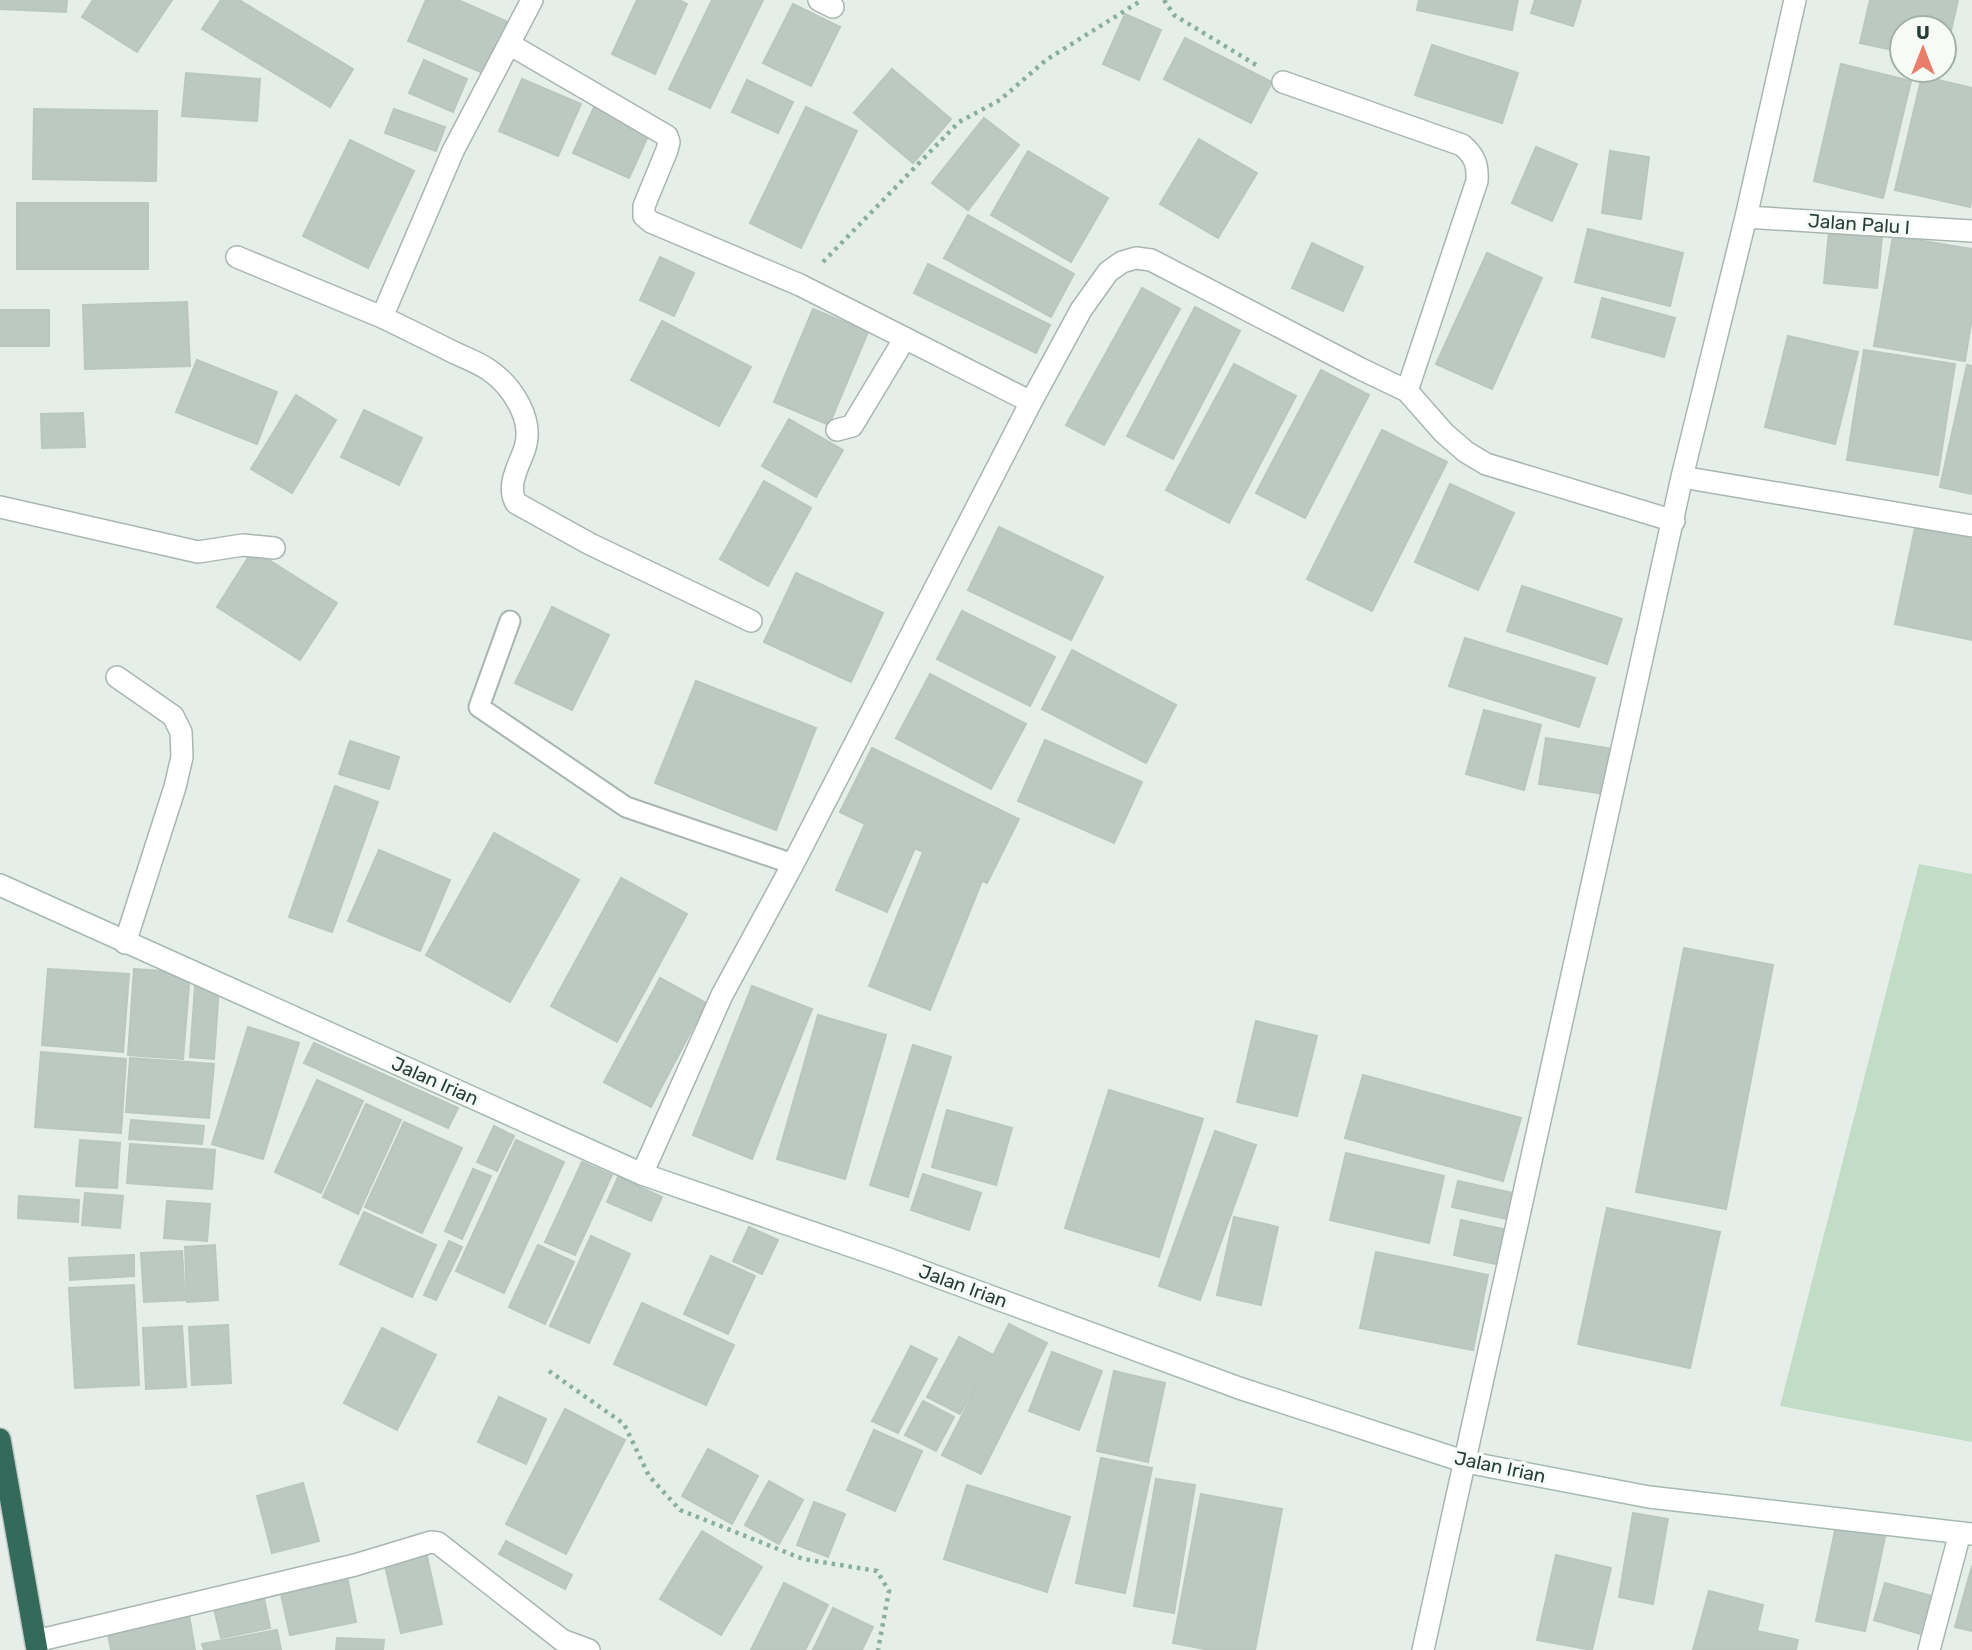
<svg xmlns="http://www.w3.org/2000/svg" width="1972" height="1650" font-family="Rubik,sans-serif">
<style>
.green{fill:#c1ddc6}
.building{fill:#bcc9c3;stroke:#b9c7c0;stroke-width:2}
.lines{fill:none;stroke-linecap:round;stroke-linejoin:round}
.lane-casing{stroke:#a9b6b0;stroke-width:23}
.street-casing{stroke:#a9b6b0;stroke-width:24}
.secondary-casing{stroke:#a5b9b0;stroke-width:24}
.highway-casing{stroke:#c2c9c7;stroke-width:24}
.path{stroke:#89afa0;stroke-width:4.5;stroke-dasharray:3.5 5;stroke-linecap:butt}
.lane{stroke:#fff;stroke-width:19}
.street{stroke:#fff;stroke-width:21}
.secondary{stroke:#fff;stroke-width:21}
.highway{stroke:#346a5a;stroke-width:21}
.labels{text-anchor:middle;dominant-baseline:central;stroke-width:7;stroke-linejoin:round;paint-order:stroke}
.street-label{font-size:19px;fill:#263f36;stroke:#f7fbf8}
</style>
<rect width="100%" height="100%" fill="#e6eeea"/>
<path class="green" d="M1919 864 1972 874V1442L1780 1406Z"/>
<path class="building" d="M0 0H67L66 12 0 9Z
M93 0H172L137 52 82 17Z
M221 0H239L353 69 330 107 202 29Z
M426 0H458L508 22 485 74 408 41Z
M637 0H679L687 4 655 74 612 54Z
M712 0H763L710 108 669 89Z
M1419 0H1518L1512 30 1417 10Z
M1535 0H1581L1573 26 1531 13Z
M1870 0H1958L1944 62V28H1902V52L1860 43Z
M793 4 840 27 811 86 763 63Z
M1125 14 1161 30 1139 80 1103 64Z
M1185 38 1272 82 1251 123 1164 79Z
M1432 45 1518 73 1502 123 1415 95Z
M424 60 467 79 453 112 409 93Z
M1841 64 1911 81 1883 198 1814 181Z
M892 69 951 119 913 163 854 113Z
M186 73 260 79 257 121 182 116Z
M1922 76 1972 88V197L1970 207 1895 190Z
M522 79 581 104 558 156 499 131Z
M747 80 793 102 778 133 732 112Z
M594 107 650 132 629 178 573 153Z
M806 107 857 131 801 248 750 223Z
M34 109 157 111 156 181 33 179Z
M394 109 445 127 436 151 385 133Z
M984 118 1019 145 968 210 932 183Z
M1199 139 1257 173 1218 238 1160 204Z
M350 140 414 171 368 268 303 236Z
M1536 147 1577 164 1552 221 1512 203Z
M1028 151 1108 198 1071 262 991 215Z
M1610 151 1649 157 1641 219 1602 213Z
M17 203H148V269H17Z
M968 215 1074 274 1051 317 944 258Z
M1588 229 1683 253 1670 306 1575 282Z
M1829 231 1882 236 1877 288 1824 283Z
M1893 236 1972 249V317L1965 361 1874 346Z
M1312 243 1363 267 1343 311 1292 288Z
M1487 253 1542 278 1492 389 1436 364Z
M660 257 694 273 674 316 640 300Z
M928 264 1050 325 1036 353 914 293Z
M1142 288 1180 309 1104 445 1066 425Z
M1602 298 1675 318 1664 357 1592 337Z
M187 302 190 366 85 369 83 305Z
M1195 307 1240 331 1173 459 1127 436Z
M813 309 868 332 829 425 774 402Z
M0 310H49V346H0Z
M662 321 751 367 719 426 631 380Z
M1788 336 1858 352 1835 444 1765 427Z
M1864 350 1955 364 1938 475 1847 460Z
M197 360 277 392 257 444 176 412Z
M1234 364 1296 396 1229 523 1166 490Z
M1967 365 1972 366V494L1940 487Z
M1321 370 1369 395 1305 518 1256 493Z
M296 395 336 420 292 493 251 469Z
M364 410 422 438 399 485 341 457Z
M83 413 85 447 42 448 41 414Z
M789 419 843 450 816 497 762 466Z
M1382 430 1447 462 1372 611 1307 579Z
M764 481 811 508 768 586 720 559Z
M1450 484 1514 513 1478 590 1415 562Z
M999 527 1103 577 1071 640 968 590Z
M1915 528 1972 539V640L1895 624Z
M253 550 337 603 300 660 217 607Z
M796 573 883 613 851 682 764 642Z
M1522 586 1622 619 1607 664 1507 631Z
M552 607 609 635 572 710 515 683Z
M962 611 1055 657 1030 706 937 659Z
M1465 638 1595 678 1579 727 1449 686Z
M1072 650 1176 705 1146 763 1042 709Z
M930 674 1026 724 991 789 896 738Z
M696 681 816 728 776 830 655 783Z
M1484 710 1541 725 1524 790 1466 774Z
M1546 738 1619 750 1612 795 1539 784Z
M1045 740 1142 782 1114 843 1018 801Z
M350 741 399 757 389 789 339 774Z
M872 748 1019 819 987 883 982 881 930 1010 869 986 923 852 915 848 887 912 836 890 865 824 840 812Z
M335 786 378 802 332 932 289 917Z
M494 833 579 880 510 1002 426 955Z
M379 850 450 880 420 951 348 921Z
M621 878 687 914 617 1042 551 1006Z
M1684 948 1773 965 1726 1209 1636 1192Z
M48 969 129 974 123 1052 42 1045Z
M134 969 190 973 183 1059 128 1055Z
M660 978 706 1003 651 1107 604 1082Z
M195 986 219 988 214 1059 190 1057Z
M752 986 812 1009 752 1159 693 1135Z
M818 1015 886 1035 845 1179 777 1159Z
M1256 1021 1317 1036 1297 1116 1237 1102Z
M248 1027 299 1043 263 1159 212 1144Z
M314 1043 458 1108 448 1128 304 1063Z
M913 1045 951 1057 908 1197 870 1185Z
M41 1052 126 1059 121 1133 35 1127Z
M130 1058 214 1064 209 1118 126 1112Z
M1363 1075 1521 1118 1503 1181 1345 1138Z
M317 1080 363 1101 321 1193 275 1172Z
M1109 1090 1203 1119 1159 1257 1065 1228Z
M366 1104 401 1120 358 1214 323 1197Z
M947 1110 1012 1128 996 1185 932 1167Z
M131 1120 204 1126 202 1144 129 1139Z
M404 1122 462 1148 422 1233 365 1207Z
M494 1126 514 1136 497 1171 477 1162Z
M1215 1131 1256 1145 1200 1300 1159 1286Z
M80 1140 120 1143 117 1188 76 1186Z
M516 1140 564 1162 504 1293 456 1271Z
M130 1144 215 1150 212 1189 127 1183Z
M1346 1153 1444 1176 1429 1243 1330 1220Z
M582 1162 612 1175 575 1255 545 1242Z
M473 1169 491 1176 462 1239 445 1231Z
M923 1174 981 1193 969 1230 911 1210Z
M618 1177 662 1197 651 1221 607 1202Z
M1458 1181 1522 1195 1516 1221 1452 1207Z
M85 1193 123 1196 120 1228 82 1225Z
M19 1196 79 1200 78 1222 18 1218Z
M167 1201 210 1204 207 1241 164 1238Z
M1607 1208 1720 1232 1690 1368 1578 1344Z
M364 1212 436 1245 412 1297 340 1264Z
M1234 1217 1278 1227 1261 1305 1217 1295Z
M1461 1220 1512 1231 1505 1266 1454 1255Z
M749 1227 778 1240 762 1274 733 1261Z
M591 1236 630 1254 589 1343 550 1326Z
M449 1241 462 1247 436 1300 424 1295Z
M215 1245 218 1300 187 1302 185 1247Z
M538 1245 574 1262 545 1324 509 1307Z
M182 1251 185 1300 144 1302 141 1253Z
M1376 1252 1488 1275 1473 1350 1360 1328Z
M134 1255V1276L70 1280 69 1258Z
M711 1256 755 1276 728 1334 684 1314Z
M134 1285 139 1385 75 1388 69 1288Z
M642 1303 734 1345 706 1405 614 1364Z
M1009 1324 1047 1343 981 1474 942 1455Z
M228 1325 231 1383 192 1385 189 1327Z
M182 1326 186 1387 146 1389 143 1328Z
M382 1328 436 1355 397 1430 344 1403Z
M959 1337 993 1355 960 1414 927 1397Z
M911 1346 937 1359 898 1433 872 1421Z
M1052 1352 1102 1371 1079 1430 1029 1411Z
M1114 1371 1165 1383 1148 1462 1097 1451Z
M499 1397 546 1419 526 1464 478 1442Z
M923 1401 954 1417 936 1451 905 1435Z
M565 1409 625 1440 566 1554 506 1524Z
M874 1430 922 1451 895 1511 847 1490Z
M708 1449 758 1476 732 1524 682 1496Z
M1101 1458 1152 1468 1125 1593 1076 1583Z
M1156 1479 1195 1485 1174 1613 1134 1606Z
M769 1481 803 1500 779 1544 745 1525Z
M303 1483 319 1541 272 1553 257 1496Z
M967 1485 1070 1517 1047 1592 944 1559Z
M1201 1494 1282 1509 1255 1650H1210L1173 1643Z
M814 1502 845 1514 828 1557 797 1545Z
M1633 1513 1668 1519 1653 1604 1619 1597Z
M1836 1526 1885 1537 1865 1631 1816 1621Z
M702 1531 762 1567 721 1635 660 1599Z
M506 1541 572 1575 565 1589 499 1554Z
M426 1552 442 1624 401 1633 384 1562Z
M1556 1555 1611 1568 1592 1650 1537 1640Z
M1972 1566V1631L1955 1627Z
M347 1576 356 1622 290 1635 280 1590Z
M784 1583 828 1605 805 1650H751Z
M1885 1583 1935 1597 1924 1635 1874 1620Z
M1709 1591 1763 1605 1757 1631 1798 1640 1796 1650H1693Z
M263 1593 270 1628 221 1638 213 1604Z
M833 1608 873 1627 862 1650H813Z
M189 1615 195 1650H111L107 1629Z
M277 1630 281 1650H204L202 1644Z
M337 1638 384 1640 383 1650H336Z"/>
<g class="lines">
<defs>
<path id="lane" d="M510 621 479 707 626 807 793 864"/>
<path id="street" d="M819 0 833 7
M511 45 667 136 669 142 667 150 644 206V216L651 222 800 285 1031 402
M1283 82 1462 145C1475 156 1478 165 1477 181L1407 391
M1746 217 1972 231
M237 257 382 317 453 151 532 0
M382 317C407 329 431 341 455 353 466 358 479 363 489 370 512 386 534 419 525 448 519 466 506 485 516 503L590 544 751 621
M837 430 852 426 905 338
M1682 477 1972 526
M0 507 198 552 243 545 274 548
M117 677 173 716 181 732 182 757 175 787 125 943
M642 1174 722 995 793 864 1031 402 1081 310 1108 272 1122 262 1136 258 1151 260 1361 369 1407 391 1444 433 1466 452 1486 464 1674 521
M36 1641 355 1565 431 1542 438 1543 562 1640 589 1650
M1423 1650 1682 477 1746 217 1795 0
M1929 1650 1960 1533"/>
<path id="secondary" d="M0 885 642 1174 889 1259 1239 1388 1466 1462 1649 1497 1972 1534"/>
<path id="highway" d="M0 1439 37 1650"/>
</defs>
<use href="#lane" class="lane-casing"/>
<use href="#street" class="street-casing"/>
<use href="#secondary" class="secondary-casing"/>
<use href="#highway" class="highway-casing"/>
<path class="path" d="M1164 0 1174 15 1256 65
M823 262 959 122 1000 100 1046 60 1142 0
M549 1371 624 1424 649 1476 680 1510 803 1559 877 1571 889 1591 878 1650"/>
<use href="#lane" class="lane"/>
<use href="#street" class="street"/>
<use href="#secondary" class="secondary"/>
<use href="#highway" class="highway"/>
</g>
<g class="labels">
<g class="street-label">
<text transform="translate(1859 224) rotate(4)">Jalan Palu I</text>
<text transform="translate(435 1081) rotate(24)">Jalan Irian</text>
<text transform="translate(963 1286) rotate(20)">Jalan Irian</text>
<text transform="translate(1500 1467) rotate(12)">Jalan Irian</text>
</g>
</g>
<g transform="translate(1923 49)"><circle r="33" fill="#f7fbf8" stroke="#a3b0aa" stroke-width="2"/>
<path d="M0-5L12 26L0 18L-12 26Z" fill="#e97d6a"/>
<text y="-10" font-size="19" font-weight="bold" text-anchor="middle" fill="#263f36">U</text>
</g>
</svg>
